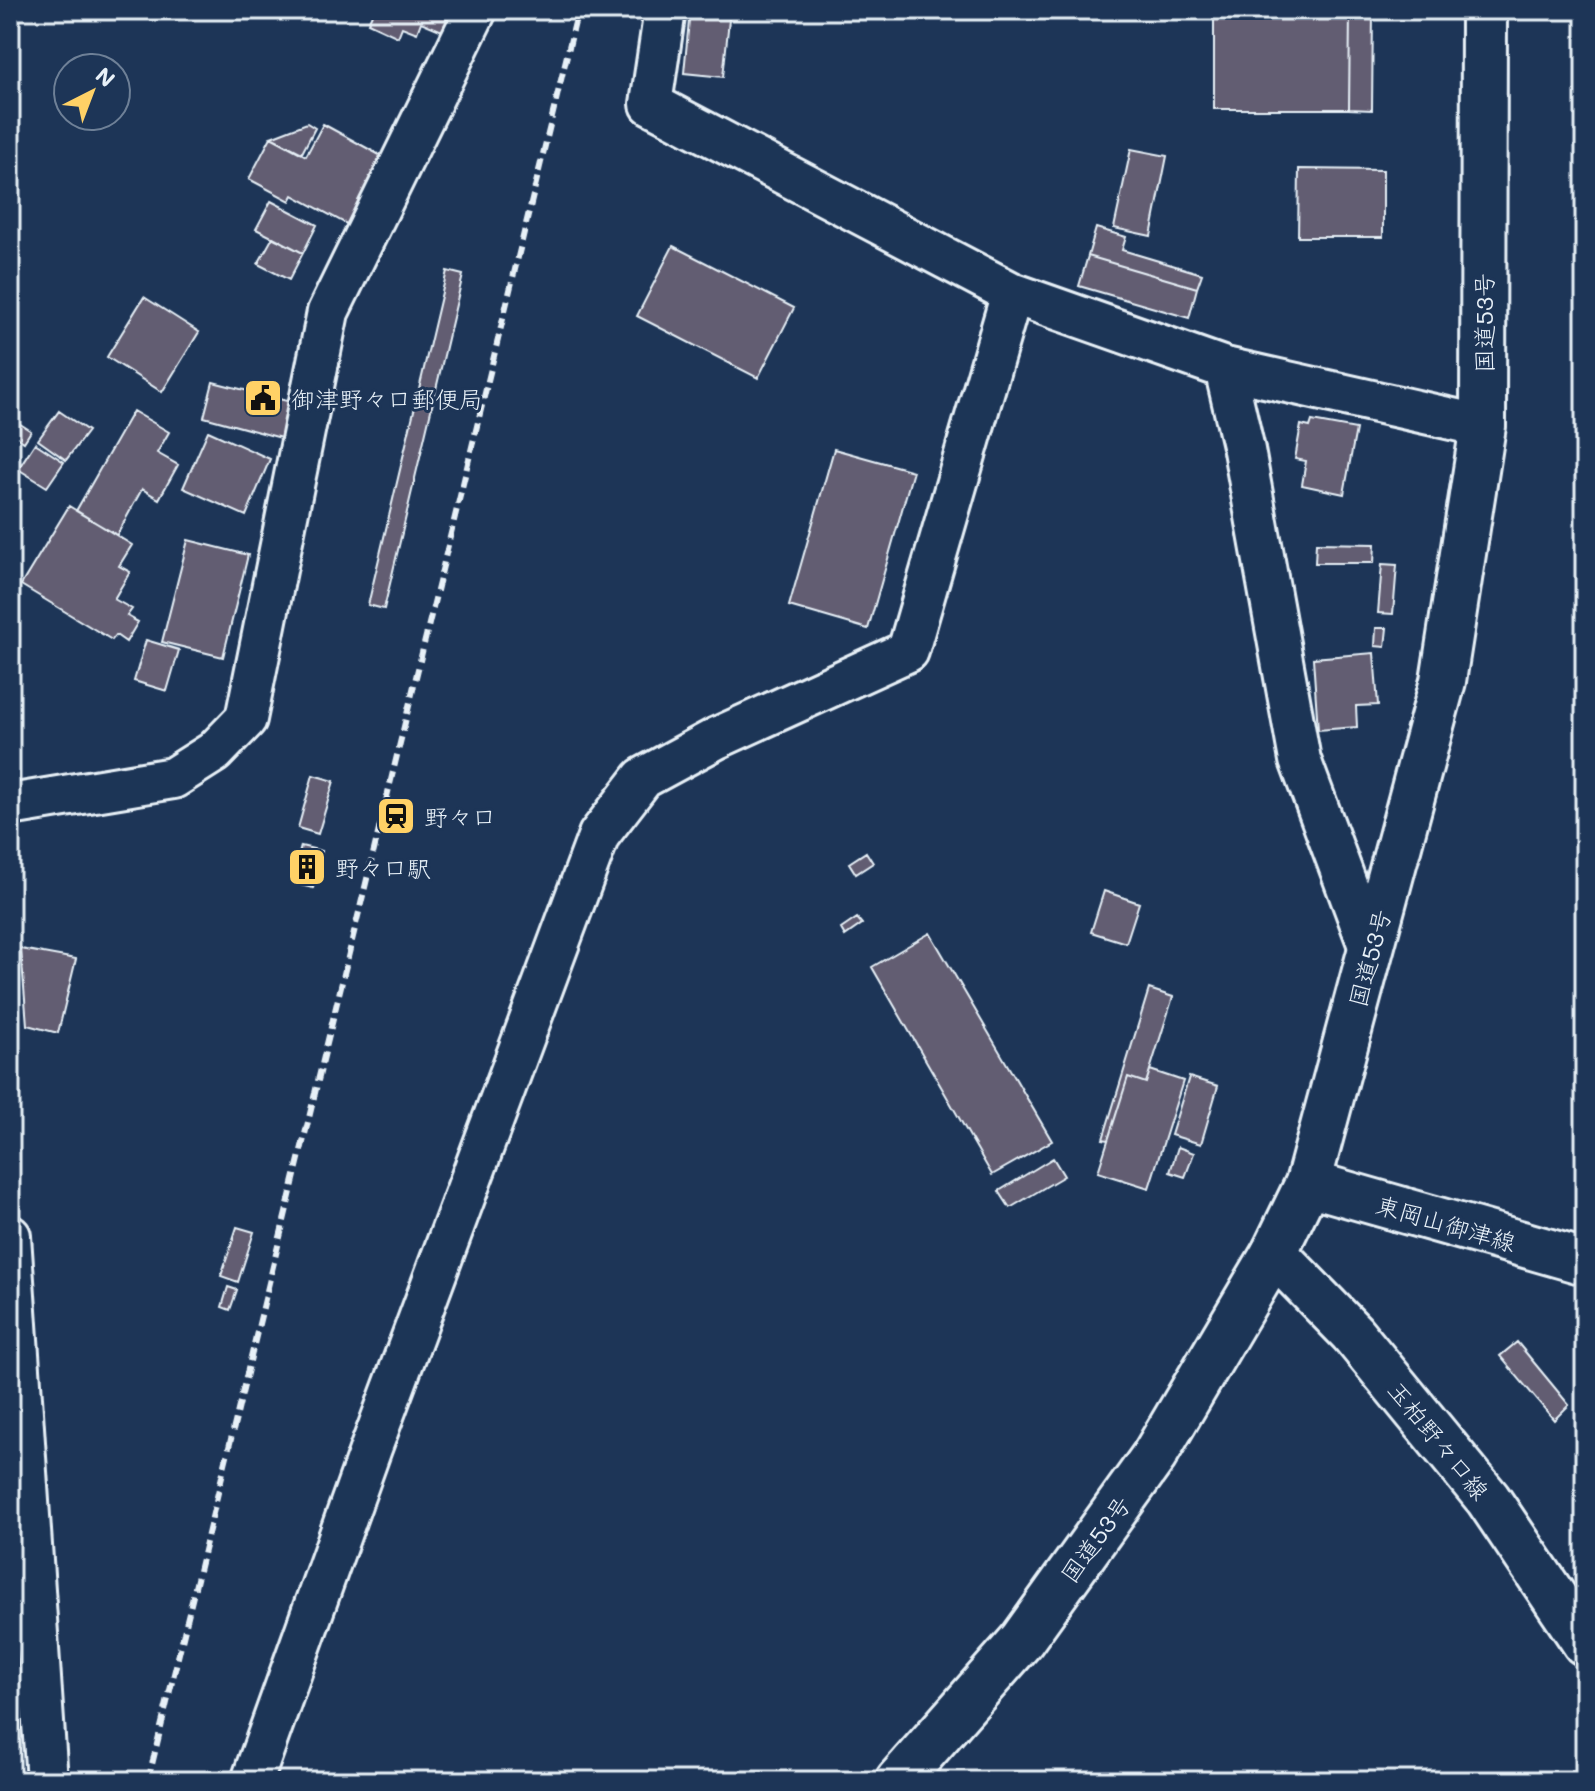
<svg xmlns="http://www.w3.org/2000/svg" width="1595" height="1791" font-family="Mali,'Klee One',sans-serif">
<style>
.building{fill:#625d72;stroke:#e8f1f8;stroke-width:2}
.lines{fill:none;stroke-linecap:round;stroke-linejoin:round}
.street-casing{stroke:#e8f1f8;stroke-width:46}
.secondary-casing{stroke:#e8f1f8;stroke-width:50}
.primary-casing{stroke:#e8f1f8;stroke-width:50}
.highway-casing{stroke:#e8f1f8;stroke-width:50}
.street{stroke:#1d3557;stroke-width:40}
.secondary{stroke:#1d3557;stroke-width:44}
.primary{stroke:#1d3557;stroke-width:44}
.highway{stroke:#1d3557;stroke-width:44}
.rail{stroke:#e8f1f8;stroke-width:6;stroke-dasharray:12 6;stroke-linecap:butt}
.labels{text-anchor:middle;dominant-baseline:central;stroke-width:6;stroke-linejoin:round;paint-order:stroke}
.street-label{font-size:24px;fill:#e8f1f8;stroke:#1d3557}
.poi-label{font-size:24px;fill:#e8f1f8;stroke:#1d3557;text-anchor:start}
</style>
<rect width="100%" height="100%" fill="#1d3557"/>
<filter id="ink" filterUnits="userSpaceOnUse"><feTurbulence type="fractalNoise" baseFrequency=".0125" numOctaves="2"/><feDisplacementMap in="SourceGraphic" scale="16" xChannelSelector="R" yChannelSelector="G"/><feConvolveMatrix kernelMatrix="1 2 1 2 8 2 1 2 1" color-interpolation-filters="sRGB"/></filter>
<g filter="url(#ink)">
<path class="building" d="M374 10H457L447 33 421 22 417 33 402 27 398 37 368 23Z
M690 10H730L723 77 684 73Z
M1214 10H1350L1349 109H1214Z
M1350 10H1373L1372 110 1349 109Z
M307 123 315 128 302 153 271 137Z
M323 124 387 159 352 227 293 195 290 201 249 179 271 137 306 156Z
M1131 149 1167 156 1151 236 1114 228Z
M1299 169 1383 170V237H1298Z
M271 201 317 225 303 253 256 229Z
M1096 228 1126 237 1122 250 1202 274 1197 288 1088 256Z
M273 237 303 253 289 280 258 264Z
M673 246 794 308 758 378 637 316Z
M1088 256 1197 288 1189 318 1079 286Z
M447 271 463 275 384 609 368 605Z
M144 297 199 332 162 392 107 357Z
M213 382 291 402 281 438 204 417Z
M59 411 88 431 66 460 38 440Z
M133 411 169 432 157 453 178 465 159 499 142 489 117 535 76 511Z
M14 420 31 431 24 442 10 433Z
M1312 421 1356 429 1344 494 1302 485 1306 461 1295 459 1301 425 1310 427Z
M208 431 270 459 246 516 183 488Z
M35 443 64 462 47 487 18 469Z
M834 449 913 471 868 629 789 606Z
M69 506 132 545 119 566 130 572 114 599 132 609 127 616 138 622 126 642 116 635 112 640 21 585Z
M188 540 248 555 223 657 162 642Z
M1316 543 1375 544 1374 563H1315Z
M1382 564 1397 565 1393 614 1378 613Z
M1376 628H1387L1385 647 1375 646Z
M146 640 179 650 167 691 134 681Z
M1374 653 1378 705 1356 706 1357 727 1318 730 1313 658Z
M313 775 334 781 318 834 298 828Z
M301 846 322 851 313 888 292 883Z
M866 852 873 863 856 874 849 863Z
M1104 891 1139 903 1126 943 1091 932Z
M857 918 862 924 845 936 841 929Z
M930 933 1052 1141 992 1175 872 967Z
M21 949 76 959 58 1033 27 1025Z
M1149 989 1173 997 1146 1083 1128 1077 1108 1140 1103 1139Z
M1150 1070 1183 1081 1149 1188 1098 1172 1128 1077 1146 1083Z
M1189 1077 1218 1086 1201 1144 1171 1135Z
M1178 1147 1194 1153 1185 1177 1170 1172Z
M1053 1158 1064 1176 1010 1208 999 1191Z
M237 1227 254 1232 238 1282 221 1276Z
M228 1287 237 1290 230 1310 222 1307Z
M1517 1342 1569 1405 1554 1420 1500 1356Z"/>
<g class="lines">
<defs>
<path id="street" d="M665 10 651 104 1012 293 1225 368 1483 426
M1225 368 1244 450 1300 760 1371 951
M10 805 173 778 214 752 246 719 328 312 476 10
M10 1236 47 1781
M252 1781 371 1448 599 835 643 778 717 738 908 651 1012 293"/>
<path id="secondary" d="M1274 1253 1352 1333 1488 1499 1585 1643"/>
<path id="primary" d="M1308 1183 1585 1262"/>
<path id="highway" d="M898 1781 1022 1640 1154 1456 1274 1253 1308 1183 1443 681 1483 426 1484 10"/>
</defs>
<use href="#street" class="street-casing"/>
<use href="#secondary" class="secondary-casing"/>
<use href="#primary" class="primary-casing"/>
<use href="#highway" class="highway-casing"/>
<use href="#street" class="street"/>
<use href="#secondary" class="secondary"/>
<use href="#primary" class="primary"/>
<use href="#highway" class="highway"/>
<path class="rail" d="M148 1781 578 10"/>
</g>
</g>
<defs>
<symbol id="civic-square" viewBox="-11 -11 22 22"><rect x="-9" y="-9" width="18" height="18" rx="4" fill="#ffd166" stroke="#1d3557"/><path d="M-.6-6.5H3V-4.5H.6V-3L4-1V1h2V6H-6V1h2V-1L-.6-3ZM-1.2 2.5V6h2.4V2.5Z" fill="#111"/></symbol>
<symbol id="station-square" viewBox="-11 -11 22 22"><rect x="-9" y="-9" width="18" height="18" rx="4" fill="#ffd166" stroke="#1d3557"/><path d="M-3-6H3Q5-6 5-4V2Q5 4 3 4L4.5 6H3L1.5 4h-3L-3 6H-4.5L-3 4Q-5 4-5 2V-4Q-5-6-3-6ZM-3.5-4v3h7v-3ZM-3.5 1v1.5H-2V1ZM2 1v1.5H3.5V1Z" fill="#111"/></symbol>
<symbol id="building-square" viewBox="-11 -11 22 22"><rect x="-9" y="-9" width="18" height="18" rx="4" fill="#ffd166" stroke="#1d3557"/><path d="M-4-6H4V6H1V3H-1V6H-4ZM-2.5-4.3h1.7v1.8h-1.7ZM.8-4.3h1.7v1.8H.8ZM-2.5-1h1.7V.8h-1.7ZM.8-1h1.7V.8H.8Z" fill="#111"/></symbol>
</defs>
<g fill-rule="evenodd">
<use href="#civic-square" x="241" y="376" width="44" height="44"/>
<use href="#station-square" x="374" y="794" width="44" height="44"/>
<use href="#building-square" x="285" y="845" width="44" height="44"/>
</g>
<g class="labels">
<g class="street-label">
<text transform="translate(1483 323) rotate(-90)">国道53号</text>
<text transform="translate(1369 958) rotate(-75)">国道53号</text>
<text transform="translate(1446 1223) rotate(16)">東岡山御津線</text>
<text transform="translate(1439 1440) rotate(51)">玉柏野々口線</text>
<text transform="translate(1095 1539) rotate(-54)">国道53号</text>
</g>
<g class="poi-label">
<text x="291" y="398">御津野々口郵便局</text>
<text x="424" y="816">野々口</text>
<text x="335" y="867">野々口駅</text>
</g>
</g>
<rect width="1595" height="1791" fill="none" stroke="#1d3557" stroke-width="40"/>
<rect x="20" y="20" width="1555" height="1751" fill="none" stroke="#e8f1f8" stroke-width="3" filter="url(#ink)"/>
<g transform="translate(92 92) rotate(42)"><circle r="38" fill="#1d3557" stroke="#6e8097" stroke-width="2"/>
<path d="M0-6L14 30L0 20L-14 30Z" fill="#ffd166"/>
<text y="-12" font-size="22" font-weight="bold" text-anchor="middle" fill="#e8f1f8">N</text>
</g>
</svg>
